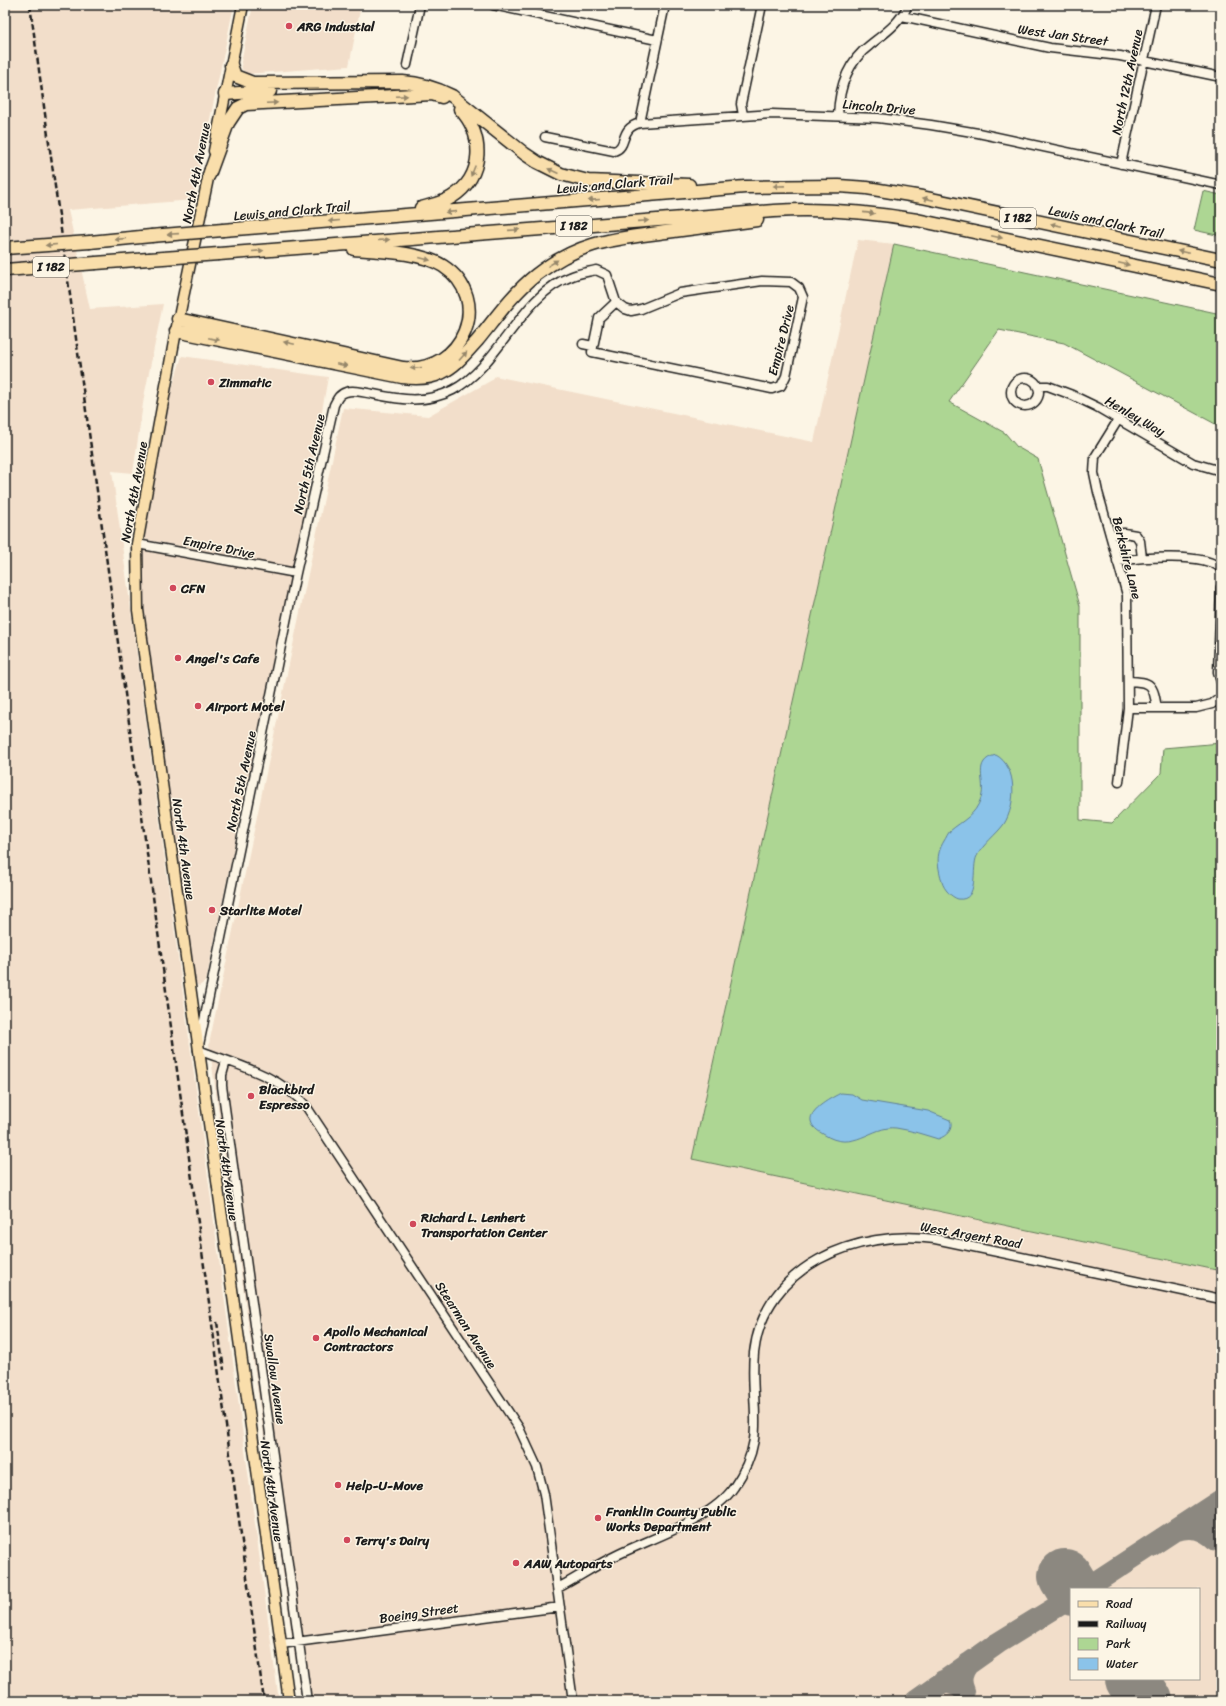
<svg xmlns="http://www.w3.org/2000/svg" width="1226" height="1706" font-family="Sriracha,sans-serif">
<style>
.built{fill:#f2deca;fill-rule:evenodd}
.green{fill:#add693;stroke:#647958}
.water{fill:#8bc3e9;stroke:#5f8097}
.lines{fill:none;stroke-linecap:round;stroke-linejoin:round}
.taxiway{stroke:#8c8880;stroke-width:22}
.runway{stroke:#8c8880;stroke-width:54}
.minor-casing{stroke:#1c1c1c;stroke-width:11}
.major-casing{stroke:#1c1c1c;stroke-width:13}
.highway-casing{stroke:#1c1c1c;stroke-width:15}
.minor{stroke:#fcf5e5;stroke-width:8}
.major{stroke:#f9deab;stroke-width:10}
.highway{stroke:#f9deab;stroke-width:12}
.rail{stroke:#1c1c1c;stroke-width:2.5;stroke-dasharray:6 3;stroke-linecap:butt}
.highway-bridge-casing{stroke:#1c1c1c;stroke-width:15;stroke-linecap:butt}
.highway-bridge{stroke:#f9deab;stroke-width:12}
.oneway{fill:#96876b}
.poi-dot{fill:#d1495b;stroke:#fcf5e5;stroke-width:1.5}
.labels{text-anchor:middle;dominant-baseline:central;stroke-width:3;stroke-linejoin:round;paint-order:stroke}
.shield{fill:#fcf5e5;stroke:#5f5d58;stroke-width:1}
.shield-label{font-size:12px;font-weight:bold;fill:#1c1c1c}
.poi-label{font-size:13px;font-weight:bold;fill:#1c1c1c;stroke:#fcf5e5;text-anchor:start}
.street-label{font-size:13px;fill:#1c1c1c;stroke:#fcf5e5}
</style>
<rect width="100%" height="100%" fill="#fcf5e5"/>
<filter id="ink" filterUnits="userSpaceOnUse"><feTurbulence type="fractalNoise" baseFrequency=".025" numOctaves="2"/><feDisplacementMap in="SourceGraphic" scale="8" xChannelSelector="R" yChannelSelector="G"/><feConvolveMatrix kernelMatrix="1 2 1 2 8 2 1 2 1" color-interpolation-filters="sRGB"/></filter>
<g filter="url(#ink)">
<path class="built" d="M5 5H234L193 200 68 210 90 309 163 304 144 397 133 473 112 471 279 1701H5Z
M253 5H361L349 66 247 74 242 69 241 62Z
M858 240 894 244 692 1159 1221 1271V1701H301L209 1044 343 408 428 416 492 380 495 376 814 442ZM1071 1589H1199V1679H1071Z
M182 356 328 377 294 568 143 539 169 398Z
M141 550 290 577 206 981 199 986 193 981 142 607Z"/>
<path class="green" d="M1203 191 1221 195V236L1194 230Z
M894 244 1221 314V427L1064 343 999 330 949 402 1005 433 1017 447 1038 459 1080 606V820L1112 823 1161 773 1163 748 1221 743V1271L692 1159Z"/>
<path class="water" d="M996 755C1018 767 1016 805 1004 824 996 835 983 844 977 856 971 867 980 902 958 899 951 897 944 889 942 882 938 866 935 856 944 841 946 838 948 833 950 831 963 820 975 816 981 798 987 782 971 761 996 755Z
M841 1093 852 1094 862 1100 928 1111 950 1120C954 1129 947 1136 938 1139 925 1135 910 1130 896 1128 871 1125 854 1154 823 1134 818 1131 812 1127 811 1121 809 1109 833 1097 841 1093Z"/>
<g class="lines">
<path class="taxiway" d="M1176 1530C1192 1525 1204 1529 1216 1540 1210 1525 1212 1514 1221 1501
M1085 1589 1221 1500
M943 1681 959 1686 964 1691C959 1680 962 1672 968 1664
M916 1701 998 1643 1071 1598"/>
<path class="runway" d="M1065 1576 1073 1589
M1132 1679 1146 1701"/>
<defs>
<path id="minor" d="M493 5 657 40
M902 16 1050 48 1120 56 1221 77
M407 65 420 5
M743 115 741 104 762 5
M838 116C839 88 847 62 870 45 885 33 900 23 908 5
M640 123 665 5
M545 137 614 151C629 146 618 129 640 123L772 114 878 118 931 125 978 133 1221 185
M1121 164 1156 5
M583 344 593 346
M1011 392a14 14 0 1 1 28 0a14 14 0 1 1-28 0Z
M1037 386H1048L1072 395 1097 407 1193 463 1221 471
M1118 420 1095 457 1094 473 1098 492 1127 595 1128 708 1119 782
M1110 535 1124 533 1136 535 1140 541 1142 558
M137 544 296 573
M1117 561C1138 558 1207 552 1221 569
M1221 587 1218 672 1221 682
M1128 681C1152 682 1153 684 1157 708
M1128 708H1196L1212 704 1221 697
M226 1061 222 1075V1086L307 1701
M257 1473 276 1471
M558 1588C577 1578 596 1565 615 1556 651 1538 712 1520 734 1487 769 1437 749 1406 754 1353 764 1265 857 1229 935 1239L1221 1299
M281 1644 560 1607
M573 1701 544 1494 537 1467 519 1428 306 1106C279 1075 235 1064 198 1050L296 573 334 405C337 399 339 394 346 392 354 389 365 393 373 394 401 400 426 404 453 390 498 367 522 294 570 277 578 273 588 272 596 270L607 275 616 302 625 309 631 311 641 309 680 293 762 281 791 282 799 288 803 297 786 376 781 386 772 389 592 352 599 318 616 302"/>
<path id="major" d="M214 151 243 5
M210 169 176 331 137 544 138 610 289 1701"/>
<path id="highway" d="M231 65 235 76 253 83 403 82C420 83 436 88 452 96L525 154 537 162 561 174 588 181 689 185
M225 94 270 91
M209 175 228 123 238 108 246 104 432 94 442 97
M421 208C432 205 443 203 452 197 485 176 484 135 460 109
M223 230 745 187 839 186 867 188 922 197 1221 260
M90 242 151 236
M219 254 774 211C823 208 869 212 917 220L1221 284
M96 263 149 259
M178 319 403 368C463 374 494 299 443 266 421 252 380 251 354 249
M176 331 402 377C416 379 429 379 441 373 456 366 466 353 477 341 495 319 513 293 536 275 579 241 615 239 666 232 696 228 727 224 757 220"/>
</defs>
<use href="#minor" class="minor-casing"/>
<use href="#major" class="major-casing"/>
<use href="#highway" class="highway-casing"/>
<use href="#minor" class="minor"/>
<use href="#major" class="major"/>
<use href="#highway" class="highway"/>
<path class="rail" d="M30 5 264 1701
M217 1322 224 1370"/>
<defs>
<path id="highway-bridge" d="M151 236 223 230
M5 248 90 242
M149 259 219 254
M5 270 96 263"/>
</defs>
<use href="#highway-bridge" class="highway-bridge-casing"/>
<use href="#highway-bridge" class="highway-bridge"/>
</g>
<defs><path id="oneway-solid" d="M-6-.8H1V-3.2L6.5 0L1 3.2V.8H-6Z"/></defs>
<g class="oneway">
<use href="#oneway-solid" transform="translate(402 96) rotate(-3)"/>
<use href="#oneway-solid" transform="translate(272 103) rotate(-3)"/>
<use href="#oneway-solid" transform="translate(473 171) rotate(112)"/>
<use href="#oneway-solid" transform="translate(553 171) rotate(-156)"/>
<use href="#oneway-solid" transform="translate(779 186) rotate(179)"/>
<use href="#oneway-solid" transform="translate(928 199) rotate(-168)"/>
<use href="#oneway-solid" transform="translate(594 200) rotate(175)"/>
<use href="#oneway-solid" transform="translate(451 212) rotate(175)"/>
<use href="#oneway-solid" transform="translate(869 213) rotate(6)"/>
<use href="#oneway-solid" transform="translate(334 221) rotate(175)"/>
<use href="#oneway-solid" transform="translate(643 221) rotate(-4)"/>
<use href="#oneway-solid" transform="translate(1056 225) rotate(-168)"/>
<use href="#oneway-solid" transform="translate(514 230) rotate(-4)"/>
<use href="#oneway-solid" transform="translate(173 234) rotate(176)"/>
<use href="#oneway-solid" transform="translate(997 237) rotate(12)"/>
<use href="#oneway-solid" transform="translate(120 239) rotate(175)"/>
<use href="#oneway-solid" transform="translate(384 240) rotate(-4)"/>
<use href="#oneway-solid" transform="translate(51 245) rotate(175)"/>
<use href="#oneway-solid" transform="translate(258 251) rotate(-5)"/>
<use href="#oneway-solid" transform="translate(1183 252) rotate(-168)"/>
<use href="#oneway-solid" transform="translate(425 259) rotate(14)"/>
<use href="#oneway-solid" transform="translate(553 263) rotate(-32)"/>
<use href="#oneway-solid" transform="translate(1124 264) rotate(12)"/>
<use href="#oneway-solid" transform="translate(214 339) rotate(12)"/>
<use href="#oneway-solid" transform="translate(289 343) rotate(-168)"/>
<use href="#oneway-solid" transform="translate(463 356) rotate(-48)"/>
<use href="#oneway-solid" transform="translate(342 365) rotate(12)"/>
<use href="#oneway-solid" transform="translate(416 368) rotate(175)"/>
</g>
</g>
<g class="poi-dot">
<circle cx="289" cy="26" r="4"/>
<circle cx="211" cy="382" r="4"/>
<circle cx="173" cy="588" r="4"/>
<circle cx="178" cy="658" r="4"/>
<circle cx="198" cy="706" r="4"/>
<circle cx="212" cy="910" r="4"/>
<circle cx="251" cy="1096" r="4"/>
<circle cx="413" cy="1224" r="4"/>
<circle cx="316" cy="1338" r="4"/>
<circle cx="338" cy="1485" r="4"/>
<circle cx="598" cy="1518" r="4"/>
<circle cx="347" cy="1540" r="4"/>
<circle cx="516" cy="1563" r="4"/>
</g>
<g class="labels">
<g class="shield">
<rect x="1000" y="208" width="36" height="20" rx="3"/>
<rect x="556" y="216" width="36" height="20" rx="3"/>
<rect x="33" y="257" width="36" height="20" rx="3"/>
</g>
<g class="shield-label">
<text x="1018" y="218">I 182</text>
<text x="574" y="226">I 182</text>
<text x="51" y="267">I 182</text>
</g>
<g class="poi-label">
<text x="297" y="26">ARG Industial</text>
<text x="219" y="382">Zimmatic</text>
<text x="181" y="588">CFN</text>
<text x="186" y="658">Angel's Cafe</text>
<text x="206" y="706">Airport Motel</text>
<text x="220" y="910">Starlite Motel</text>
<text x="259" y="1089">Blackbird<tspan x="259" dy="15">Espresso</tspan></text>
<text x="421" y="1217">Richard L. Lenhert<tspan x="421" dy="15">Transportation Center</tspan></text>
<text x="324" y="1331">Apollo Mechanical<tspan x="324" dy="15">Contractors</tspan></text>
<text x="346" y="1485">Help-U-Move</text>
<text x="606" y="1511">Franklin County Public<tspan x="606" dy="15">Works Department</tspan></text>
<text x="355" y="1540">Terry's Dairy</text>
<text x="524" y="1563">AAW Autoparts</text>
</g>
<g class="street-label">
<text transform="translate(1063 35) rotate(8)">West Jan Street</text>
<text transform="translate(1127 82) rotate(-78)">North 12th Avenue</text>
<text transform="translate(879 107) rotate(5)">Lincoln Drive</text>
<text transform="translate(196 173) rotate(-79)">North 4th Avenue</text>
<text transform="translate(615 184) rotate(-5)">Lewis and Clark Trail</text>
<text transform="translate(292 211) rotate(-5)">Lewis and Clark Trail</text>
<text transform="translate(1106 222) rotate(12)">Lewis and Clark Trail</text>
<text transform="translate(781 340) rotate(-76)">Empire Drive</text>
<text transform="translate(1135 416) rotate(30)">Henley Way</text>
<text transform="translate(309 464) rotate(-77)">North 5th Avenue</text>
<text transform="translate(134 492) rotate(-80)">North 4th Avenue</text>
<text transform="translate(219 547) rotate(11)">Empire Drive</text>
<text transform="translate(1127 558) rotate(76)">Berkshire Lane</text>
<text transform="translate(241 781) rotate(-78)">North 5th Avenue</text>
<text transform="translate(184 849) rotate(82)">North 4th Avenue</text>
<text transform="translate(227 1170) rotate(82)">North 4th Avenue</text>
<text transform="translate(971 1235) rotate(10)">West Argent Road</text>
<text transform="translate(466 1325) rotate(57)">Stearman Avenue</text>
<text transform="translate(275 1379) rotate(82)">Swallow Avenue</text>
<text transform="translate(272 1491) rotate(82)">North 4th Avenue</text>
<text transform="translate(419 1613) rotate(-8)">Boeing Street</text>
</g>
</g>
<rect width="1226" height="1706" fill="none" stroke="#fcf5e5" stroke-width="20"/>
<rect x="10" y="10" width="1206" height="1686" fill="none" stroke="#1c1c1c" stroke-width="1.5" filter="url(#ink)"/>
<rect x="1070" y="1588" width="130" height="92" fill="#fcf5e5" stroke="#a29e95"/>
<rect x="1078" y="1601" width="20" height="6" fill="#f9deab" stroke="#a29e95"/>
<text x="1106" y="1608" font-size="12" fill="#1c1c1c">Road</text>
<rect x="1078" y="1621" width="20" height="6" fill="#1c1c1c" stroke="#a29e95"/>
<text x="1106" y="1628" font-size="12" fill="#1c1c1c">Railway</text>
<rect x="1078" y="1638" width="20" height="12" fill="#add693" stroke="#a29e95"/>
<text x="1106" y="1648" font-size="12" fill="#1c1c1c">Park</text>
<rect x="1078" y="1658" width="20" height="12" fill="#8bc3e9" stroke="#a29e95"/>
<text x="1106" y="1668" font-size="12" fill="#1c1c1c">Water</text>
</svg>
